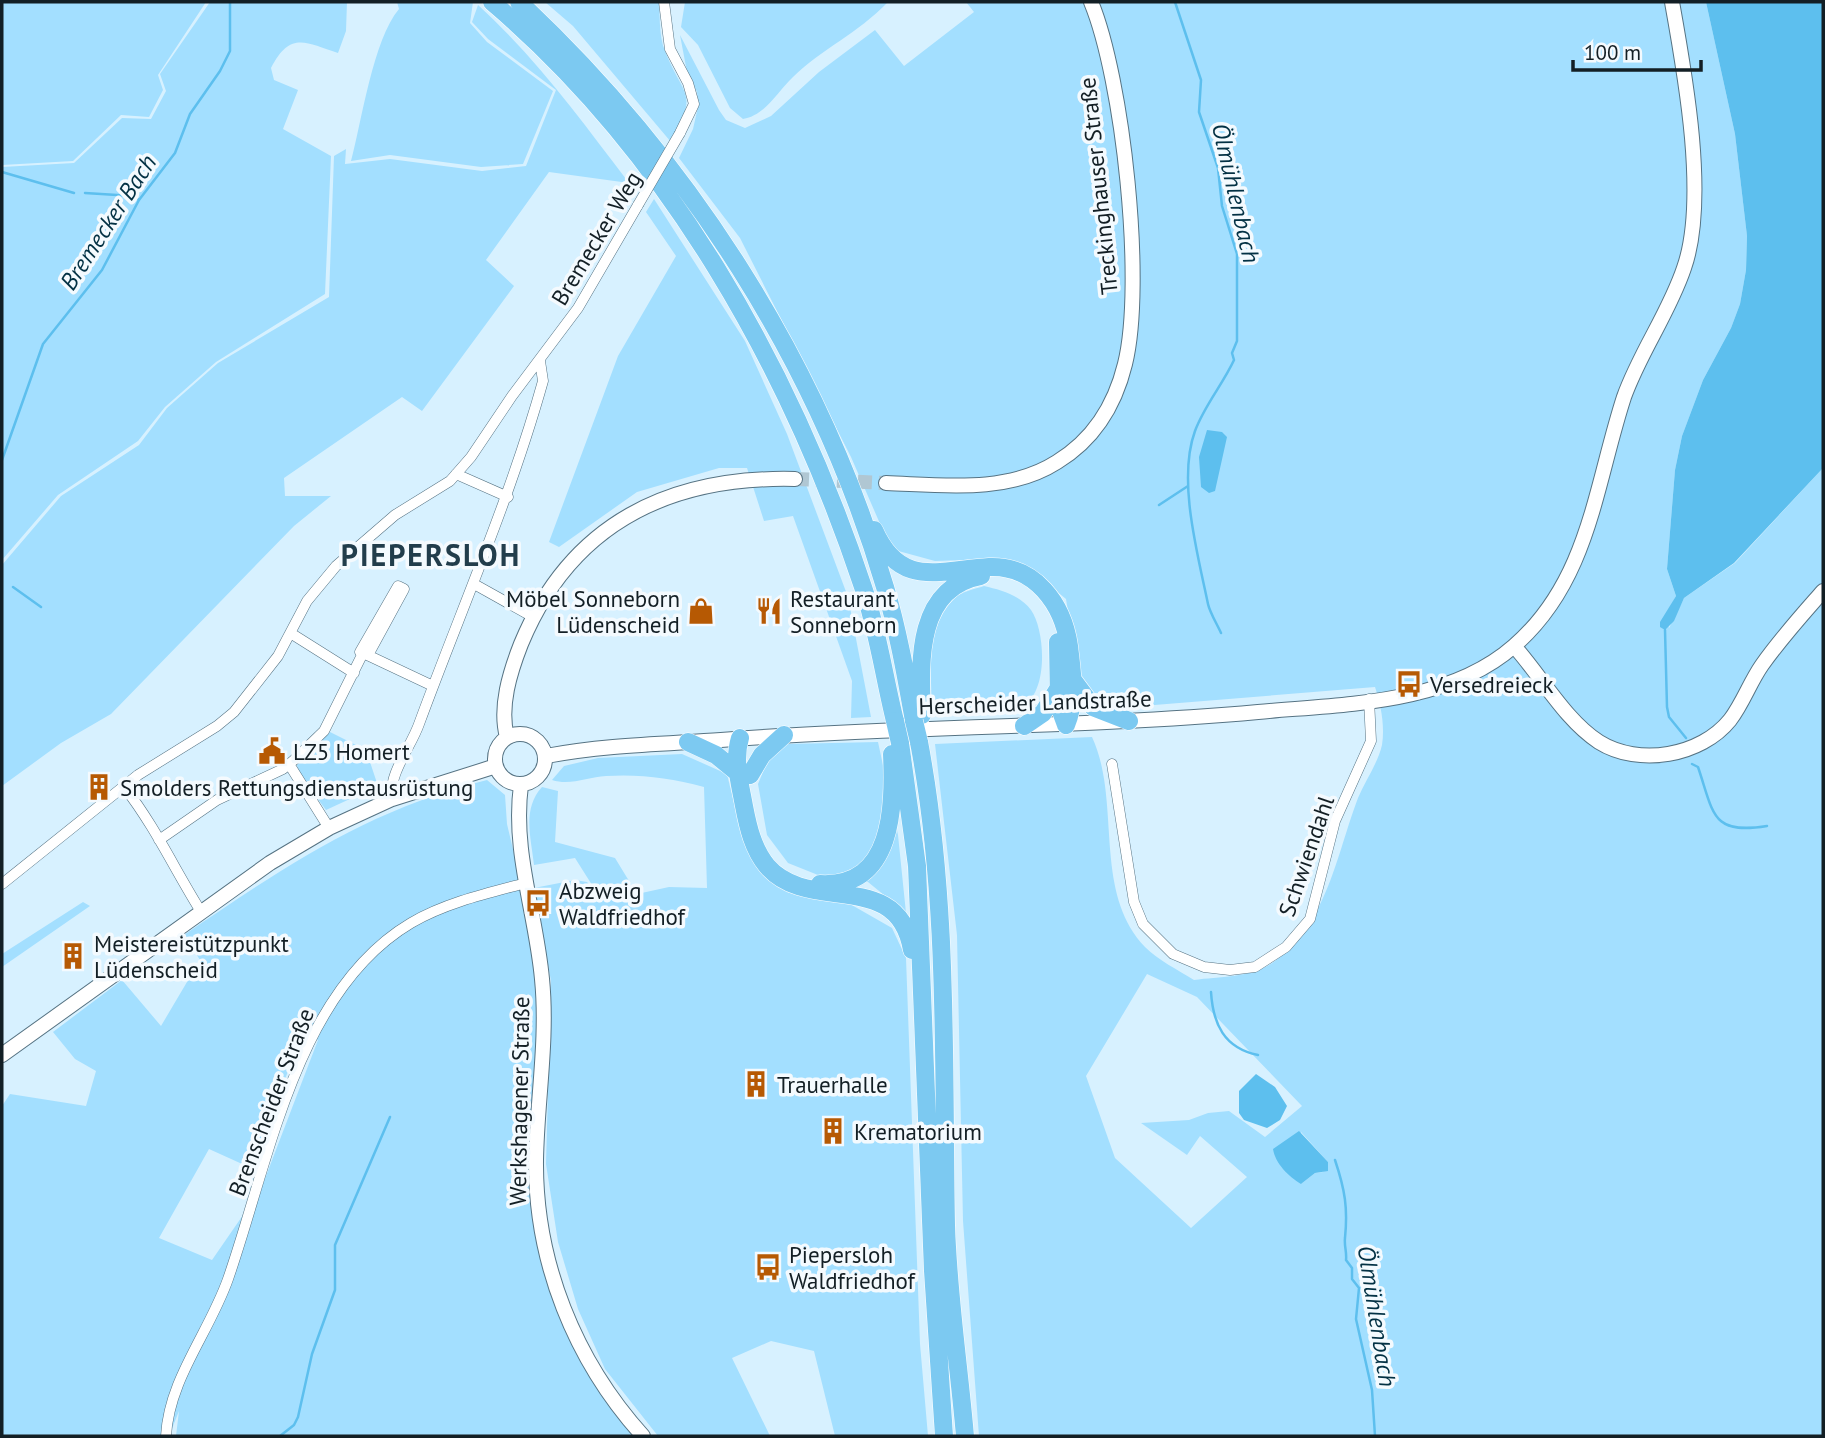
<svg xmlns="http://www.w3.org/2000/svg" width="1825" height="1438" font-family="'PT Sans',sans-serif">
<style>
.green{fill:#a3dfff;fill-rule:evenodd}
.water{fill:#5dbfee}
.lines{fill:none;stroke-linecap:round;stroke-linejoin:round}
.stream{stroke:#5dbfee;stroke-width:2.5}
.secondary-tunnel{stroke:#b0c7d3;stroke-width:14;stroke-dasharray:14 7;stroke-linecap:butt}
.minor-casing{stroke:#567383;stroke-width:11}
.secondary-casing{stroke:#567383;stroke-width:16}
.motorway-casing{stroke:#fff;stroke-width:19}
.minor{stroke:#fff;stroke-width:10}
.secondary{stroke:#fff;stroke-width:14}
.motorway{stroke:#7cc9f1;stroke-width:18}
.minor-bridge-casing{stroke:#567383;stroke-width:11;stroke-linecap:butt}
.motorway-bridge-casing{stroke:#fff;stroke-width:19;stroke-linecap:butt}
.minor-bridge{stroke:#fff;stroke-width:10}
.motorway-bridge{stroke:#7cc9f1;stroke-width:18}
.labels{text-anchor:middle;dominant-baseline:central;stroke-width:7;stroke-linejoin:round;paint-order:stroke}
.street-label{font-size:23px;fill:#131f25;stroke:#f4fafe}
.poi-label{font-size:23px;fill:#131f25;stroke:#f4fafe;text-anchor:start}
.water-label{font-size:24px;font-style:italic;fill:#033144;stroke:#f4fafe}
.district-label{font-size:30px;font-weight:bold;letter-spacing:2px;fill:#223d4b;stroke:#f4fafe}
</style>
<rect width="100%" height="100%" fill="#d7f1ff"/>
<path class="green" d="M2 2H206L158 75 163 90 149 117 121 115 73 161 2 165Z
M210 2H347L346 31 338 53C305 42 290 31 271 68L274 80 298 90 283 129 331 156 325 294 216 362 165 407 138 441 58 495 2 560V167L74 163 122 118 151 119 166 91 160 74Z
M397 2H473L470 23 487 42 553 91 523 164 481 167 390 155 351 161C362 120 373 40 399 9Z
M545 2H659C660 17 659 37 665 51 684 99 699 90 671 142L573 26Z
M685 2H888C857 34 823 48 793 77 777 92 766 115 743 119L730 108 698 45 681 27Z
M966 2H1706L1735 134 1747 236 1746 270 1740 304 1731 328 1703 380 1682 436 1675 470 1667 569 1676 596 1666 614 1669 628 1684 598 1735 563 1823 468V1436H979L963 1221 957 935 935 744 1092 737C1122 802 1092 891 1145 947 1158 960 1178 970 1194 980 1220 976 1253 978 1275 961 1328 921 1336 856 1358 798 1365 781 1378 763 1382 745 1385 726 1381 705 1375 687L1142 706 1101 701 1079 679 1066 599 1027 567 991 559 935 561 891 549 851 457 740 238 679 158 693 129 698 107 697 92 687 72 680 35 719 110 726 120 745 128 771 116 819 72 875 30 904 66 974 12ZM1147 974 1197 997 1302 1106 1265 1137 1229 1111 1208 1113 1189 1120 1141 1123 1187 1155 1200 1136 1247 1177 1191 1228 1115 1158 1086 1076ZM1301 1132 1328 1162 1323 1172 1315 1173 1301 1184Z
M478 5C537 59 581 120 629 183L549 172 486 260 514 286 422 411 402 397 284 478 285 496H331L294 526 111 714 61 743 2 786V565L61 496 139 445 167 408 218 363 329 297 334 156 346 149 345 164 390 159 482 171 526 166 556 90 488 39 472 22Z
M654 199 745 341 787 434 848 597 871 717 851 718 852 681 793 516 764 521 747 468H719L637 492 559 547 549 542 618 356 676 256 646 212Z
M984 586C1001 590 1020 595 1031 610 1046 631 1049 698 1019 707 1000 712 954 709 932 709 931 672 925 628 954 599 960 592 975 589 984 586Z
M330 732 366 750 378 786 326 810 299 774 297 765Z
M878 742 898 835 906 913 868 882 823 877 788 863 767 835 758 784 768 760 786 744Z
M682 754 727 774 743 841 772 882 809 897 850 904 892 928 906 958 920 1344 928 1436H835L814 1351 771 1341 732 1358 770 1436H658L605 1369 578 1309 558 1242 546 1164 551 981 534 888 575 880 587 882 599 896 575 858 534 865C531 837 522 809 542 787L558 791 555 842 615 858 637 894 669 887 707 888 704 787C670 778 641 774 606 776 588 777 570 786 552 780L564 766 598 758Z
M487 780 505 795 507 824 535 942 538 981 537 1044 530 1152 555 1296 643 1436H176L179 1411 169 1436H2V1106L10 1094 86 1106 96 1071 75 1059 53 1032 122 980 161 1026 200 960 184 935C286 866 365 811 487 780ZM303 1032 318 1040 261 1189 212 1260 159 1238 209 1149 251 1168Z
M83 902 90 906 2 967V954Z"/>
<path class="water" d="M1706 2H1823V468L1734 563 1684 598 1674 621 1665 630 1660 627V622L1676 596 1667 569 1675 470 1682 436 1703 380 1731 328 1740 304 1746 270 1747 236 1735 134Z
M1207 430 1222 432 1227 437 1215 491 1209 493 1201 487 1199 457Z
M1256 1074 1275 1087 1287 1106 1280 1120 1267 1128 1244 1120 1239 1113V1091Z
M1299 1131 1328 1162V1171L1315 1173 1301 1184C1289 1177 1275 1163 1273 1149Z"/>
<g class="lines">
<path class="stream" d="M1175 2 1201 80 1199 112 1218 168 1222 206 1237 254V341L1232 353 1234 360C1223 384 1204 406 1195 431 1177 480 1198 555 1208 604 1210 613 1217 624 1221 633
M2 172 74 193
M85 193 133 196 139 200
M2 460 43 344 102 270 139 200 175 153 190 114 220 71 230 51V2
M1159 505 1188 486
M13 587 41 607
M1665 630 1667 707 1669 717 1686 738
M1692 764 1698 767C1714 814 1711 835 1767 826
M1211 992C1213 1024 1224 1048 1258 1055
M1335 1160C1345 1190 1348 1208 1345 1238 1344 1246 1347 1252 1346 1260L1352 1268V1279L1359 1288 1356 1319 1372 1390 1375 1436
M280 1436 294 1425 298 1417 312 1354 335 1290V1245L390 1117"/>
<path class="secondary-tunnel" d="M795 479 886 483"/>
<defs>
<path id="minor" d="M664 2 670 49 688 83 694 104 680 133
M456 474 508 497
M474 584 533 617
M292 634 354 673
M363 653 360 652 398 586 404 589 368 655
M289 764 329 828
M1112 764 1134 902 1143 924 1173 954 1204 967 1230 970 1255 967 1286 947 1310 919 1335 821 1371 741 1369 699
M125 788C154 825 175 870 200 910
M392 799C388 774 411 747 419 724 461 610 510 499 543 381L540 361
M159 840 217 800 283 769 294 760 324 731 363 653 433 686
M2 884 138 775 217 726 234 712 278 656 307 601 336 566 395 515 450 481 471 457 512 396 578 308 638 205
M166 1436C169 1379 209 1333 228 1279 269 1162 296 991 411 923 445 903 488 893 526 883"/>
<path id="secondary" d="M886 483C942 485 1007 494 1057 462 1093 440 1115 405 1125 364 1145 283 1123 79 1091 2
M1514 646C1541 676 1565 720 1599 742 1639 767 1701 756 1730 720 1743 703 1750 682 1762 665 1781 638 1802 615 1823 591
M495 759a25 25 0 1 1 50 0a25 25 0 1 1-50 0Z
M507 737C499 707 510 672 521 644 571 523 670 476 795 479
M546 756C604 745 662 744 721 740 900 726 1079 728 1258 712 1342 704 1447 705 1514 646 1589 581 1595 486 1624 397 1640 352 1669 313 1684 268 1708 200 1685 74 1672 2
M521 785C512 851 536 913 542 979 548 1039 537 1100 536 1160 535 1262 575 1361 643 1436
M2 1055 270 863 329 828 392 799 496 766"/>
<path id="motorway" d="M492 2C670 153 790 368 863 587 878 631 884 677 895 721
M519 2C688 160 819 363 885 587 898 630 906 676 914 721
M874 530C900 589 939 570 989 567 1035 565 1063 604 1069 646 1072 673 1077 699 1066 725
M1058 642 1059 706 1066 725
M1073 680 1093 707 1129 721
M922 715C920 664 915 588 981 576
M1024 726 1043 713 1058 689
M740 738C733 761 740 783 744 806 748 827 753 849 767 866 809 915 898 867 912 950
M688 742 716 755 738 773
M919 742C949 901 943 1064 946 1225 948 1295 959 1366 965 1436
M900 743 917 866 933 1271 944 1436
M750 775 762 755 784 735
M820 884C894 888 894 806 892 754"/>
</defs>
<use href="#minor" class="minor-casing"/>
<use href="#secondary" class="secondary-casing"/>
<use href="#motorway" class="motorway-casing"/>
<use href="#minor" class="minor"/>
<use href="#secondary" class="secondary"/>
<use href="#motorway" class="motorway"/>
<defs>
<path id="minor-bridge" d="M638 205 680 133"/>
<path id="motorway-bridge" d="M895 721 900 743
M914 721 919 742"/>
</defs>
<use href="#minor-bridge" class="minor-bridge-casing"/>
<use href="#motorway-bridge" class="motorway-bridge-casing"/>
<use href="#minor-bridge" class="minor-bridge"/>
<use href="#motorway-bridge" class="motorway-bridge"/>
</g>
<defs>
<symbol id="shop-bare" viewBox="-9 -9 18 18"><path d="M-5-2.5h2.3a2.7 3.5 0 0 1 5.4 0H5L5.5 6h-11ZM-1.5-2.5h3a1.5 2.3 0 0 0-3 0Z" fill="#b65903" stroke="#f4fafe" stroke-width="2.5" paint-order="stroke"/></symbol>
<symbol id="restaurant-bare" viewBox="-9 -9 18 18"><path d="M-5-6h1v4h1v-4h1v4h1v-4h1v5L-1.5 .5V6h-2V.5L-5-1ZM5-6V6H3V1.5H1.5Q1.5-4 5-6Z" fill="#b65903" stroke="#f4fafe" stroke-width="2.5" paint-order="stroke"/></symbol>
<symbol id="bus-bare" viewBox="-9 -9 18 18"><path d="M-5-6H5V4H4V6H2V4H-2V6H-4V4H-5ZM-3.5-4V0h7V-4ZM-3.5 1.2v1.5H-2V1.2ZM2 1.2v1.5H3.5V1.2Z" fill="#b65903" stroke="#f4fafe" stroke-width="2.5" paint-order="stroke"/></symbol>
<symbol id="civic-bare" viewBox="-9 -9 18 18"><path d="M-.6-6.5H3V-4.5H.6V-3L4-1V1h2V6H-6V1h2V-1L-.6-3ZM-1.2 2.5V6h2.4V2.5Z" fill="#b65903" stroke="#f4fafe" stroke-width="2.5" paint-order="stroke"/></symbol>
<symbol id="building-bare" viewBox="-9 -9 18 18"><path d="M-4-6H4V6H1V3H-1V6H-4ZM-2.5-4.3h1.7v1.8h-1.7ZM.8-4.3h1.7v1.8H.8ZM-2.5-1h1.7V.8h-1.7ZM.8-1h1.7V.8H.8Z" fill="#b65903" stroke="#f4fafe" stroke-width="2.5" paint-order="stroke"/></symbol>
</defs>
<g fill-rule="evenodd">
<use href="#shop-bare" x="682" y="592" width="38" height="38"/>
<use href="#restaurant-bare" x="750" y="592" width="38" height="38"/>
<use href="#bus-bare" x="1390" y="665" width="38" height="38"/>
<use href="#civic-bare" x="253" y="732" width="38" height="38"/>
<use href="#building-bare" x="80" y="768" width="38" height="38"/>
<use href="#bus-bare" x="519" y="884" width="38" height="38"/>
<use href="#building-bare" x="54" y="937" width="38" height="38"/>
<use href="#building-bare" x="737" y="1065" width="38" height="38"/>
<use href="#building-bare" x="814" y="1112" width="38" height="38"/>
<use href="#bus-bare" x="749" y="1248" width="38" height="38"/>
</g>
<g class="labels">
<g class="street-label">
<text transform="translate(1098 186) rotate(-96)">Treckinghauser Straße</text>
<text transform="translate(596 238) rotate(-59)">Bremecker Weg</text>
<text transform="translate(1035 702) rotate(-2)">Herscheider Landstraße</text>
<text transform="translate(1306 856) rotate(-71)">Schwiendahl</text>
<text transform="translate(519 1101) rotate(-89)">Werkshagener Straße</text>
<text transform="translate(271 1102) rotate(-69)">Brenscheider Straße</text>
</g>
<g class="poi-label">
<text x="680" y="598" text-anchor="end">Möbel Sonneborn<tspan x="680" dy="26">Lüdenscheid</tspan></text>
<text x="790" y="598">Restaurant<tspan x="790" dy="26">Sonneborn</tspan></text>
<text x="1430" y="684">Versedreieck</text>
<text x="293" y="751">LZ5 Homert</text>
<text x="120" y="787">Smolders Rettungsdienstausrüstung</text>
<text x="559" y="890">Abzweig<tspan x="559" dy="26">Waldfriedhof</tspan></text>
<text x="94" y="943">Meistereistützpunkt<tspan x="94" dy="26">Lüdenscheid</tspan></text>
<text x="777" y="1084">Trauerhalle</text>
<text x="854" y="1131">Krematorium</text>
<text x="789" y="1254">Piepersloh<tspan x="789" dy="26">Waldfriedhof</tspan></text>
</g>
<g class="water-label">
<text transform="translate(1236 193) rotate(77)">Ölmühlenbach</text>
<text transform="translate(108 222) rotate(-57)">Bremecker Bach</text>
<text transform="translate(1377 1316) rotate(81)">Ölmühlenbach</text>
</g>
<g class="district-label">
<text x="431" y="554">PIEPERSLOH</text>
</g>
</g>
<rect width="1825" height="1438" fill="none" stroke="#131f25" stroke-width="7"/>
<path d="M1573 60v10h128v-10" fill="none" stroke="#131f25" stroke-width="3.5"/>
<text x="1584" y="60" font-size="21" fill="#131f25" stroke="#f4fafe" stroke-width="5" paint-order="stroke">100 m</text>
</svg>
